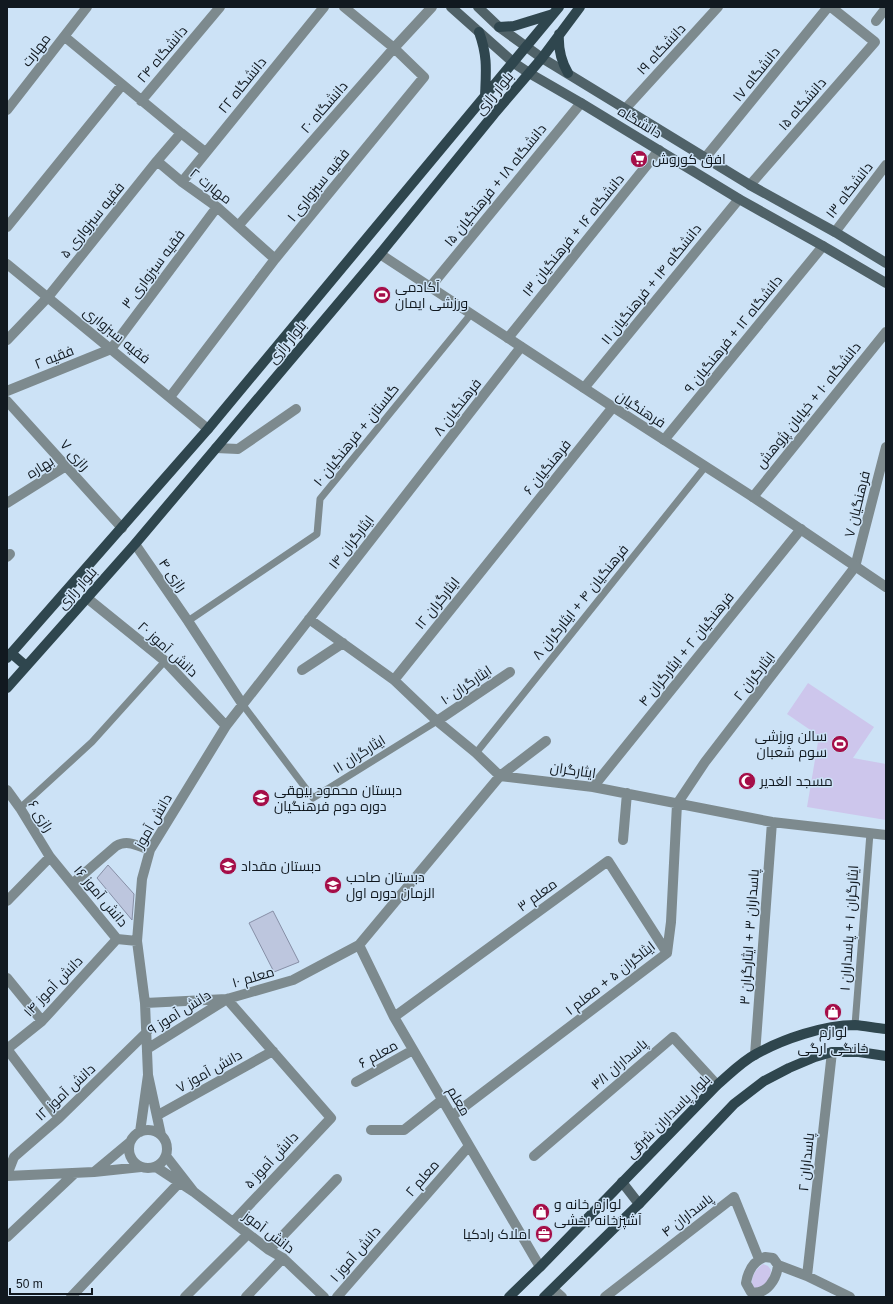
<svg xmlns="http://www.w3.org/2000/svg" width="893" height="1304" font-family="Arial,Cairo,sans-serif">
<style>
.green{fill:#cdc6ec}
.building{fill:#bdc6de;stroke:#878fa6}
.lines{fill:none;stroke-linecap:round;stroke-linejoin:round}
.service{stroke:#7d8a8e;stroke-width:7}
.minor{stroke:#7d8a8e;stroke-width:10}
.tertiary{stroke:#7d8a8e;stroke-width:10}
.secondary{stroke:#506268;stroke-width:10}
.primary{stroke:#2f464e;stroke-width:10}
.labels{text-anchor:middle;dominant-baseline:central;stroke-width:3;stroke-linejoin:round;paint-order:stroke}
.street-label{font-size:14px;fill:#111920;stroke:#cce2f6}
.poi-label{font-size:14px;fill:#111920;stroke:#cce2f6;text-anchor:start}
</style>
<rect width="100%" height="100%" fill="#cce2f6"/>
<path class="green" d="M808 683 874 727 853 758 886 764V820L807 807 819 736 787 714Z
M763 1264 768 1266 771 1270C769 1283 767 1284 755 1290L752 1286C751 1276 755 1270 763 1264Z"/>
<path class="building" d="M108 865 134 894 132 920 97 878Z
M273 911 299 962 274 972 249 923Z"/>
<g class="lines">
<path class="service" d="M188 621 317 534 320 499 471 314
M243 705 313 798 437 721
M476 753 705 467
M20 808 92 742 165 661
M855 1025 870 833"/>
<path class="minor" d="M876 21 886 8
M65 37 181 133 157 161 182 182 217 207 275 259
M141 101 220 7
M625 109 718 7
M7 110 87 7
M181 133 205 152
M705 158 828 7
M182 182 324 7
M750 185 875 42 831 7
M238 226 394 48 432 7
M7 227 122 85
M835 232 886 165
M431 286 581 103
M508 338 659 150
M7 340 48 297 157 161
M584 388 739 199
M7 391 111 349 217 207
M170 397 275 259 424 77 394 48 344 7
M7 401 122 528
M664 440 823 246
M216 448 238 449 296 409
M753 497 886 332
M7 503 66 466
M135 544 188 621 243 705
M7 557 10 554
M87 598 165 661 226 726
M309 619 394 680 437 721 476 753 500 776 593 787 772 822 886 835
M302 670 343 643
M394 680 613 407
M437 721 510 672
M593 787 801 529
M7 790 20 808 50 857 117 939 137 941
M623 840 627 793
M72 884 116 846C128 839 137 846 150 850
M7 901 50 857
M359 945 394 1017 540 1267
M7 978 42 1021
M145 1003 227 999 293 980 359 945 500 776 546 741
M394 1017 608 861 667 953
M147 1049 227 999 331 1118 233 1222
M755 1055 772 822
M148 1075 145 1003 137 941 142 879 150 850 226 726 521 347
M356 1082 413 1050
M158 1115 273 1051
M452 1116 667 953 671 922 677 804 705 762 855 567 886 447
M59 1118 7 1049 42 1021 117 939
M129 1149a19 19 0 1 1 38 0a19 19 0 1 1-38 0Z
M371 1130H404L442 1100
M140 1132 148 1075 161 1135
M130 1142 94 1172 141 1167
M534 1156 673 1037 717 1085
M156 1167 194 1192 166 1156
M7 1175 14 1157 59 1118 147 1032
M7 1176 94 1172
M194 1192 269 1250 283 1258 324 1297
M7 1237 75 1173
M269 1250 337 1179
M765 1257 773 1258 778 1265C777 1278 767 1296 751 1292L746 1283C748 1271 753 1261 765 1257Z
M778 1265 807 1276 850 1297
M807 1276 832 1052
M553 1289 562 1297
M71 1297 179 1183
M185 1297 248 1234
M246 1297 283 1258
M337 1297 469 1146
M605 1297 734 1197 759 1259"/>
<path class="tertiary" d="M380 254 613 407 753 497 886 587
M7 264 208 429"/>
<path class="secondary" d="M451 7 514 63 529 73 581 103 739 199 823 246 886 283
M478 7 499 27 542 58 750 185 835 232 886 263
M622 1182 639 1204"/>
<path class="primary" d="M499 27 514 26 553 14
M479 32C488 57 486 71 485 97
M559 34C558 49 561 61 568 73
M11 653 26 666
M7 658 208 429 559 7
M7 688 135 544 380 254 494 114 542 58 580 7
M509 1297 540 1267 717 1085C729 1075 741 1062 756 1054 783 1039 824 1025 855 1025 865 1026 876 1028 886 1029
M544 1297 639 1204 734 1104 764 1081 789 1068 815 1057 832 1052H859L886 1056"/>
</g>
<defs>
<symbol id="supermarket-disc" viewBox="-11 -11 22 22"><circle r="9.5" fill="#a50e48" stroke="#cce2f6"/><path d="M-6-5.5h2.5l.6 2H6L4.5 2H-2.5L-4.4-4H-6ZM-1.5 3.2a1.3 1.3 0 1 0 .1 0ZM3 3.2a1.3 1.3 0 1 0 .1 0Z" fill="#fff"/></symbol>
<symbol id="stadium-disc" viewBox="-11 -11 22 22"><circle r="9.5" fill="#a50e48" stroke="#cce2f6"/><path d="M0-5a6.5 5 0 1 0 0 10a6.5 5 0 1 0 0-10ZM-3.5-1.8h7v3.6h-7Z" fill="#fff"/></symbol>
<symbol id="mosque-disc" viewBox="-11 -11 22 22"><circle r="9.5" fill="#a50e48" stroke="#cce2f6"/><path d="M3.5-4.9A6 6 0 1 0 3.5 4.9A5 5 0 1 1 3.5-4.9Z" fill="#fff"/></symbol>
<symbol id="school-disc" viewBox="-11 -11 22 22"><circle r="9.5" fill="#a50e48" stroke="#cce2f6"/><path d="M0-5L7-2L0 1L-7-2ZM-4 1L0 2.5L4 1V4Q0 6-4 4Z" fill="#fff"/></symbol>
<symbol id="shop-disc" viewBox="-11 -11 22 22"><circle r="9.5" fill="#a50e48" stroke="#cce2f6"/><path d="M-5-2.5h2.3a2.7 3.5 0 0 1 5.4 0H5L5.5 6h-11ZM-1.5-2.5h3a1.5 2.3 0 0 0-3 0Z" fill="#fff"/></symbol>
<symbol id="office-disc" viewBox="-11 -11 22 22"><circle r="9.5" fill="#a50e48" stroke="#cce2f6"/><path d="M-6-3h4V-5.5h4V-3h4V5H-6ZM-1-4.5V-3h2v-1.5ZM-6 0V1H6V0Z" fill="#fff"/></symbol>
</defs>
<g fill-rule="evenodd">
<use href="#supermarket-disc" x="629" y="149" width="20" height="20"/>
<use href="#stadium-disc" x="372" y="285" width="20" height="20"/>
<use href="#stadium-disc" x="830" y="734" width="20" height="20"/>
<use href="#mosque-disc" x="737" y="771" width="20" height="20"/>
<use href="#school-disc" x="251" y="788" width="20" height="20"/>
<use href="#school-disc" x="218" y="856" width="20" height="20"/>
<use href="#school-disc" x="323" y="875" width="20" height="20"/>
<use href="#shop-disc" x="823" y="1002" width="20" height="20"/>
<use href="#shop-disc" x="531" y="1202" width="20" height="20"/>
<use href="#office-disc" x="534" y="1224" width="20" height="20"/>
</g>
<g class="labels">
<g class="street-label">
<text transform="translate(661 49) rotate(-47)">دانشگاه ۱۹</text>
<text transform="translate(36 50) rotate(-52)">مهارت</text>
<text transform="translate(162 54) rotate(-50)">دانشگاه ۲۴</text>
<text transform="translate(756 74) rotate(-51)">دانشگاه ۱۷</text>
<text transform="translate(242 85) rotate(-51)">دانشگاه ۲۲</text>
<text transform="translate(494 93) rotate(-50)">بلوار رازی</text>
<text transform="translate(802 104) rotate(-49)">دانشگاه ۱۵</text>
<text transform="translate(324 107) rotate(-49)">دانشگاه ۲۰</text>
<text transform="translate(640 122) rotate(31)">دانشگاه</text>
<text transform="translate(318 185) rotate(-51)">فقیه سبزواری ۱</text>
<text transform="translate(495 185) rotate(-51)">دانشگاه ۱۸ + فرهنگیان ۱۵</text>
<text transform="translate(211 186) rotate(38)">مهارت ۲</text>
<text transform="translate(849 190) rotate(-52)">دانشگاه ۱۳</text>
<text transform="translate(92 220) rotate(-51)">فقیه سبزواری ۵</text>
<text transform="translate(573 235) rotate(-51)">دانشگاه ۱۶ + فرهنگیان ۱۳</text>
<text transform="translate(153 269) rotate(-53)">فقیه سبزواری ۳</text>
<text transform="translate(651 284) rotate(-51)">دانشگاه ۱۴ + فرهنگیان ۱۱</text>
<text transform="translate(733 334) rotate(-51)">دانشگاه ۱۲ + فرهنگیان ۹</text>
<text transform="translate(117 335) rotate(39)">فقیه سبزواری</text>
<text transform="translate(287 342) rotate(-50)">بلوار رازی</text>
<text transform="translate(54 357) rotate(-22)">فقیه ۲</text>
<text transform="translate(808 405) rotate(-51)">دانشگاه ۱۰ + خیابان پژوهش</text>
<text transform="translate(457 407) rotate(-52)">فرهنگیان ۸</text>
<text transform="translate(641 409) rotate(33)">فرهنگیان</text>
<text transform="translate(356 435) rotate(-51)">گلستان + فرهنگیان ۱۰</text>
<text transform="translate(75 455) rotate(48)">رازی ۷</text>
<text transform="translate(40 467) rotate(-32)">بهاره</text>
<text transform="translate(547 467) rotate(-51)">فرهنگیان ۶</text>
<text transform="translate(857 504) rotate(-76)">فرهنگیان ۷</text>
<text transform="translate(351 542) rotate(-52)">ایثارگران ۱۴</text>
<text transform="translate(173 575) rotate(55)">رازی ۴</text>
<text transform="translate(77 588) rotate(-48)">بلوار رازی</text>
<text transform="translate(580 602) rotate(-51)">فرهنگیان ۴ + ایثارگران ۸</text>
<text transform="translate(437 603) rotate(-51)">ایثارگران ۱۲</text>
<text transform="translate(168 649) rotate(42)">دانش آموز ۲۰</text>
<text transform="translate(686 649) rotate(-51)">فرهنگیان ۲ + ایثارگران ۴</text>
<text transform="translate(754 676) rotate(-52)">ایثارگران ۲</text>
<text transform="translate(466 685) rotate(-34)">ایثارگران ۱۰</text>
<text transform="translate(359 754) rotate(-32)">ایثارگران ۱۱</text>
<text transform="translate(573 770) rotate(8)">ایثارگران</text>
<text transform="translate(41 816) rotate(58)">رازی ۶</text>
<text transform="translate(153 821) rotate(-60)">دانش آموز</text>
<text transform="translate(537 895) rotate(-36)">معلم ۳</text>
<text transform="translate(101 896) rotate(50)">دانش آموز ۱۶</text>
<text transform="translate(849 928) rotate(-86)">ایثارگران ۱ + پاسداران ۱</text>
<text transform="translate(749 937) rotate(-86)">پاسداران ۳ + ایثارگران ۳</text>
<text transform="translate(253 977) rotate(-16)">معلم ۱۰</text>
<text transform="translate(610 978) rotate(-38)">ایثاگران ۵ + معلم ۱</text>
<text transform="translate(53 986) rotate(-46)">دانش آموز ۱۴</text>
<text transform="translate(179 1012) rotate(-32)">دانش آموز ۹</text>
<text transform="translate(378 1054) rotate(-29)">معلم ۶</text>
<text transform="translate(619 1064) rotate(-41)">پاسداران ۳/۱</text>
<text transform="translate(209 1071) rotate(-29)">دانش آموز ۷</text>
<text transform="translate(65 1092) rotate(-43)">دانش آموز ۱۲</text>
<text transform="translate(459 1101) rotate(60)">معلم</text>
<text transform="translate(668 1116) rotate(-45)">بلوار پاسداران شرقی</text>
<text transform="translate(271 1160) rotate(-47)">دانش آموز ۵</text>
<text transform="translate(806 1162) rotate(-84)">پاسداران ۲</text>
<text transform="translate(422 1178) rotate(-49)">معلم ۲</text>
<text transform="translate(687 1215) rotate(-38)">پاسداران ۴</text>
<text transform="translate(269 1232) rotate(37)">دانش آموز</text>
<text transform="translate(355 1254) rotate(-49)">دانش آموز ۱</text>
</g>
<g class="poi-label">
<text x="652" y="159">افق کوروش</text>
<text x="395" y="287">آکادمی<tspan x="395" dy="16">ورزشی ایمان</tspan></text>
<text x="827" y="736" text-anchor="end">سالن ورزشی<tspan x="827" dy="16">سوم شعبان</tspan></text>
<text x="760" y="781">مسجد الغدیر</text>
<text x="274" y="790">دبستان محمود بیهقی<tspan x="274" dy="16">دوره دوم فرهنگیان</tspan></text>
<text x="241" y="866">دبستان مقداد</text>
<text x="346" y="877">دبستان صاحب<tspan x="346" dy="16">الزمان دوره اول</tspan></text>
<text x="833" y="1032" text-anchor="middle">لوازم<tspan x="833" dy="16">خانگی ارگی</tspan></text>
<text x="554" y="1204">لوازم خانه و<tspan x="554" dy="16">آشپزخانه بخشی</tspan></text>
<text x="531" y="1234" text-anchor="end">املاک رادکیا</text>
</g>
</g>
<rect width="893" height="1304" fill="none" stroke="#111920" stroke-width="16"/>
<path d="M10 1288v6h82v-6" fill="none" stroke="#111920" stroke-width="2"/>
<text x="16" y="1288" font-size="12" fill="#111920" stroke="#cce2f6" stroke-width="3" paint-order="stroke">50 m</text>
</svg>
